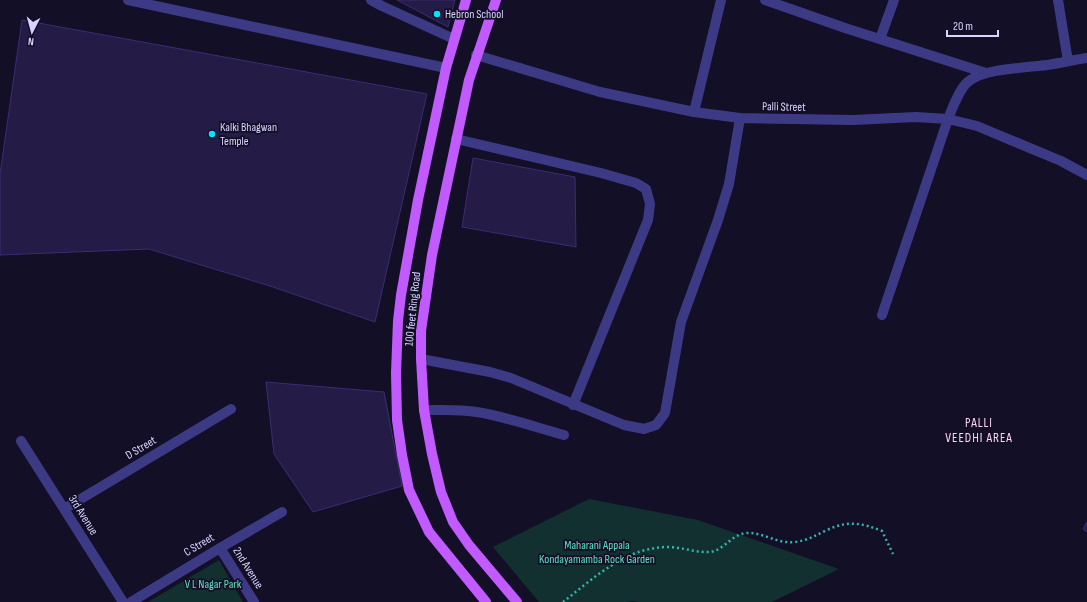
<svg xmlns="http://www.w3.org/2000/svg" width="1087" height="602" font-family="'Sofia Sans Condensed',sans-serif">
<style>
.green{fill:#12302f}
.building{fill:#241b47;stroke:#3b2d73}
.lines{fill:none;stroke-linecap:round;stroke-linejoin:round}
.path{stroke:#2fb8b0;stroke-width:2.5;stroke-dasharray:2 3;stroke-linecap:butt}
.minor{stroke:#3d3a85;stroke-width:10}
.primary{stroke:#c25bff;stroke-width:10}
.poi-dot{fill:#00e5ff;stroke:#130f26;stroke-width:1.5}
.labels{text-anchor:middle;dominant-baseline:central;stroke-width:3.5;stroke-linejoin:round;paint-order:stroke}
.poi-label{font-size:12px;fill:#d9d4ff;stroke:#130f26;text-anchor:start}
.street-label{font-size:12px;fill:#d9d4ff;stroke:#130f26}
.park-label{font-size:12px;fill:#5fe0c0;stroke:#130f26}
.neighbourhood-label{font-size:13px;letter-spacing:1px;fill:#ffd6f0;stroke:#130f26}
</style>
<rect width="100%" height="100%" fill="#130f26"/>
<path class="green" d="M589 499 698 520 839 569 772 602H639L631 601 629 602H539L493 547Z
M219 560 243 602H148Z"/>
<path class="building" d="M397 0H455L448 27Z
M22 20 427 94 375 322 273 287 149 249 0 255V174Z
M473 158 575 177 576 247 462 227Z
M266 382 384 392 402 486 313 512 274 454Z
M1087 522V532L1083 529Z"/>
<g class="lines">
<path class="path" d="M563 602C594 578 626 547 668 547 682 547 696 553 710 552 725 550 731 534 747 533 763 532 777 544 794 542 807 541 816 535 827 530 848 520 862 523 882 531L893 554"/>
<path class="minor" d="M128 0 446 68
M371 0 382 6 454 39
M765 0 845 28 986 73
M1058 0 1068 61
M880 39 894 0
M476 55 600 92 694 112 740 118 853 120 916 117 948 119 977 126 1061 161 1087 175
M694 112 721 0
M456 139 601 173 636 183 646 189 650 204 648 220 573 405
M882 315 948 119C952 109 960 87 969 81 986 68 1026 68 1047 65 1060 63 1074 60 1087 58
M421 359 490 372 511 378 624 425 644 429 656 425 665 413 681 322 718 220 729 184 740 118
M424 410C442 410 460 409 477 412 507 417 535 427 564 435
M21 441 123 602
M64 509 231 409
M220 548 254 602
M131 602 220 548 282 512"/>
<path class="primary" d="M466 0 446 68 418 200 401 295 398 321 396 373 397 420 402 455 409 490 429 532 486 602
M496 0 469 80 432 255 421 331V359L424 410 432 454 441 492 453 522 469 545 517 602"/>
</g>
<g class="poi-dot">
<circle cx="437" cy="14" r="4"/>
<circle cx="212" cy="134" r="4"/>
</g>
<g class="labels">
<g class="poi-label">
<text x="445" y="14">Hebron School</text>
<text x="220" y="127">Kalki Bhagwan<tspan x="220" dy="14">Temple</tspan></text>
</g>
<g class="street-label">
<text transform="translate(784 107) rotate(1)">Palli Street</text>
<text transform="translate(413 309) rotate(-84)">100 feet Ring Road</text>
<text transform="translate(141 448) rotate(-31)">D Street</text>
<text transform="translate(83 515) rotate(58)">3rd Avenue</text>
<text transform="translate(199 545) rotate(-31)">C Street</text>
<text transform="translate(248 568) rotate(58)">2nd Avenue</text>
</g>
<g class="park-label">
<text x="597" y="545">Maharani Appala<tspan x="597" dy="14">Kondayamamba Rock Garden</tspan></text>
<text x="213" y="584">V L Nagar Park</text>
</g>
<g class="neighbourhood-label">
<text x="979" y="423">PALLI<tspan x="979" dy="15">VEEDHI AREA</tspan></text>
</g>
</g>
<g transform="translate(32 32) rotate(186)" stroke="#130f26" stroke-width="3" paint-order="stroke">
<path d="M0-3L7 15L0 10L-7 15Z" fill="#d9d4ff"/>
<text y="-6" font-size="11" font-weight="bold" text-anchor="middle" fill="#d9d4ff">N</text>
</g>
<path d="M947 30v6h51v-6" fill="none" stroke="#d9d4ff" stroke-width="2"/>
<text x="953" y="30" font-size="12" fill="#d9d4ff" stroke="#130f26" stroke-width="3" paint-order="stroke">20 m</text>
</svg>
